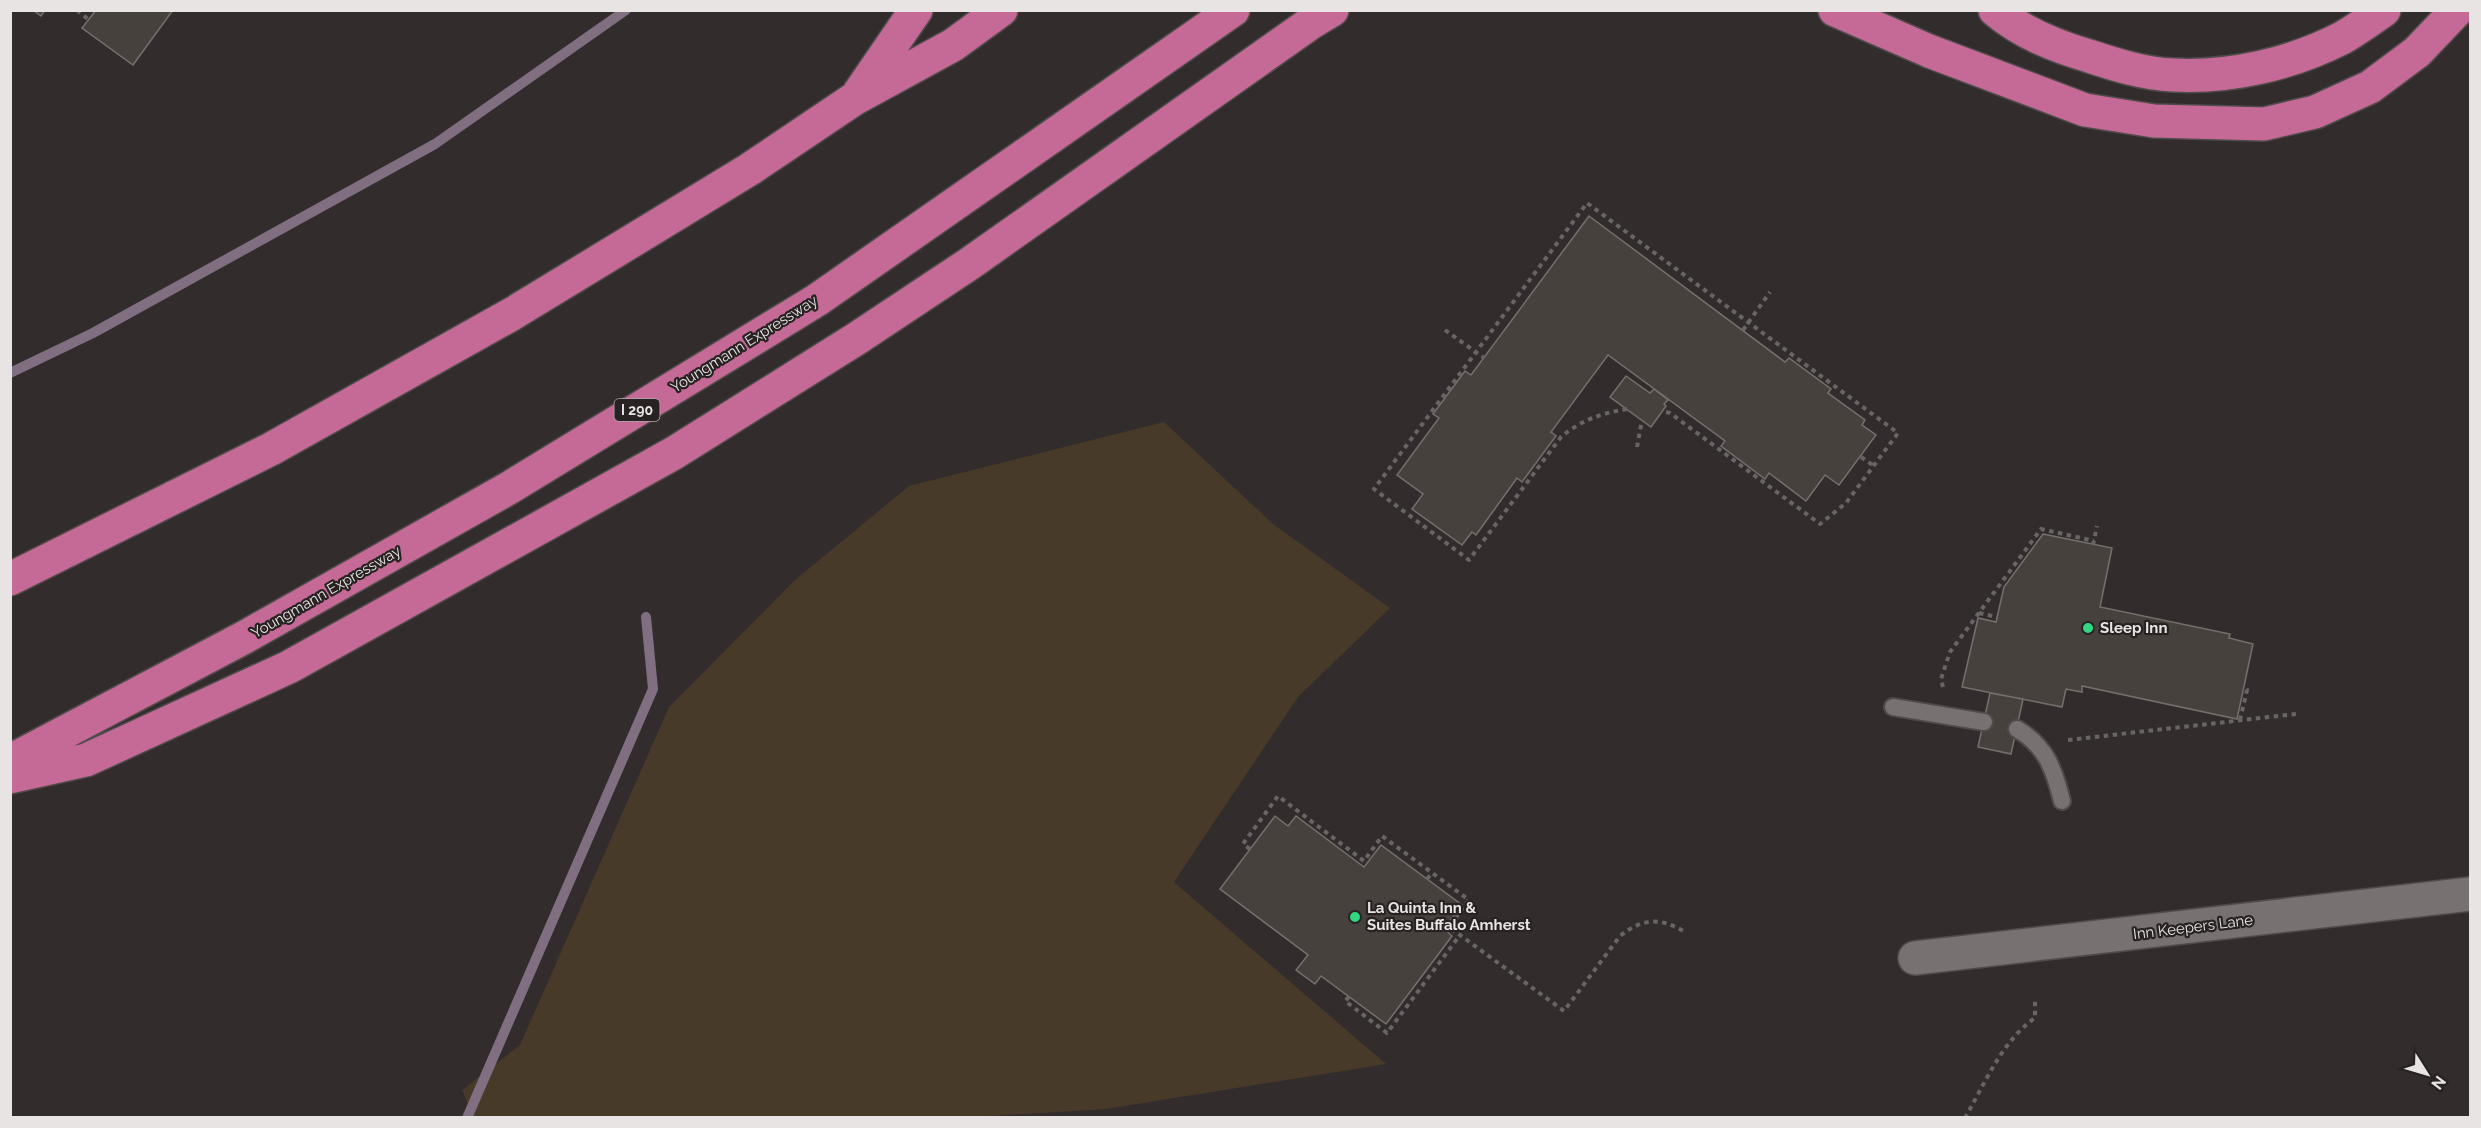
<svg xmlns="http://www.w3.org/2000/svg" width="2481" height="1128" font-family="Raleway,sans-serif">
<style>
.green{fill:#483a29}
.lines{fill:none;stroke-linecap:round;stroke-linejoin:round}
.stream{stroke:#806e81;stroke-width:10}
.building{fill:#47413e;stroke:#76706d;stroke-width:1.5}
.lane-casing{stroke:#504b4a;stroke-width:20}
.street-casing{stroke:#504b4a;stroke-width:36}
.highway-casing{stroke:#504b4a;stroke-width:36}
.path{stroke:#6a6565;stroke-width:4;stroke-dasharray:4.5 4.5;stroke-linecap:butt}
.lane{stroke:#787171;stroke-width:16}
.street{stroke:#787171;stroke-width:33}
.highway{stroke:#c56a96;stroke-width:33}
.poi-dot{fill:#30d883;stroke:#282222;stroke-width:2}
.labels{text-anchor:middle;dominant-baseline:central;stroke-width:4.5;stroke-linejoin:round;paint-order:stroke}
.shield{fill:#282222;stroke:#aeaaaa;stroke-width:1.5}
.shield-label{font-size:14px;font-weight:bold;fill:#e8e4e4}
.street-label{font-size:15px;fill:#e8e4e4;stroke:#282222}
.poi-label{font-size:15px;font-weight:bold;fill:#e8e4e4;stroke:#282222;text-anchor:start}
</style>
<rect width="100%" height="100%" fill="#322c2c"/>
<path class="green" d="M1164 422 1273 524 1390 608 1298 697 1174 882 1386 1064 1106 1109 975 1117H473L462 1090 520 1045 669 707 795 580 909 486Z"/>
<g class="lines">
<path class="stream" d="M10 373 93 333 435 144 626 10
M467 1118 653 689 646 617"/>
</g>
<path class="building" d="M33 10H45L41 16Z
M96 10H173L133 65 82 28Z
M1589 216 1785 362 1789 358 1831 389 1828 393 1865 420 1862 425 1876 435 1839 485 1825 475 1806 501 1769 473 1765 479 1721 446 1725 441 1608 355 1551 432 1556 436 1522 482 1517 478 1476 535 1472 532 1462 545 1412 509 1423 494 1397 475 1439 418 1433 414 1465 371 1471 375Z
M1626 376 1650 393 1654 389 1668 400 1664 404 1666 406 1651 427 1610 397Z
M2043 534 2112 548 2100 607 2230 634 2229 638 2253 644 2237 719 2082 686V692L2066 689 2062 707 1962 687 1978 618 1996 622 2004 587Z
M1990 693 2023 699 2011 754 1978 747Z
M1275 816 1288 826 1296 816 1364 867 1381 845 1462 905 1444 929 1452 936 1386 1024 1321 976 1315 984 1296 970 1308 955 1220 889Z"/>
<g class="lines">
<defs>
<path id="lane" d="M1893 707 1984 722
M2017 729C2046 746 2054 769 2062 801"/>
<path id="street" d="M1915 958 2470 894"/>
<path id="highway" d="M1835 10 1929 51 2085 110 2154 121 2264 124 2315 112 2370 87 2417 52 2457 10
M1995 10C2022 33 2055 46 2089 56 2116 65 2145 74 2173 75 2231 78 2291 64 2342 38 2356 30 2370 20 2384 10
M859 93 916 10
M10 579 271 449 512 314 750 169 854 99 953 45 1001 10
M10 761 245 637 509 488 817 300 1233 10
M10 777 86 760 289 667 674 453 856 339 969 264 1312 22 1332 10"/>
</defs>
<use href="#lane" class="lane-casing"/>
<use href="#street" class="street-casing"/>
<use href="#highway" class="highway-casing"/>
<path class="path" d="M77 10 89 20
M1445 330 1484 358
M1743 330 1770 292
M1627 409C1602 413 1581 420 1561 437L1469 560 1374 489 1587 203 1898 433 1846 503 1820 524 1670 413 1662 411
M1637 447 1642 420
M1861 457 1874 466
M2093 545 2097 526
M1979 613 1997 617
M1943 687 1941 679 1950 652 2041 529 2094 541
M2240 720 2247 690 2243 689
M2068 740 2296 714
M1250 849 1243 844 1278 796 1364 861 1382 836 1469 900 1449 927 1564 1011 1620 936C1643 918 1660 917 1685 932
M1427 879 1432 873
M1349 997 1345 1001 1387 1033 1460 935
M1965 1118C1985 1083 2002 1041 2035 1018V1000"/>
<use href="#lane" class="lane"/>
<use href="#street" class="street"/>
<use href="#highway" class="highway"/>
</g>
<g class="poi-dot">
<circle cx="2088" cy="628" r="6"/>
<circle cx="1355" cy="917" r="6"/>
</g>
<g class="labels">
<rect class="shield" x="614.5" y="399" width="45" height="22" rx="4.5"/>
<g class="shield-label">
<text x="637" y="410">I 290</text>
</g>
<g class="street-label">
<text transform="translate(744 344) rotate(-32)">Youngmann Expressway</text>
<text transform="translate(326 592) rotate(-30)">Youngmann Expressway</text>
<text transform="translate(2193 927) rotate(-7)">Inn Keepers Lane</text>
</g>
<g class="poi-label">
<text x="2100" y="628">Sleep Inn</text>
<text x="1367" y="908">La Quinta Inn &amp;<tspan x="1367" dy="17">Suites Buffalo Amherst</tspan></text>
</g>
</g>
<rect width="2481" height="1128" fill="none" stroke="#e8e4e4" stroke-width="24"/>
<g transform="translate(2427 1074) rotate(127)" stroke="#282222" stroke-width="4.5" paint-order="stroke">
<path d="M0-4.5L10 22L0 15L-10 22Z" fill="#e8e4e4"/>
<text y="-9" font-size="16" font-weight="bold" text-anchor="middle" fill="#e8e4e4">N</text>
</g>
</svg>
